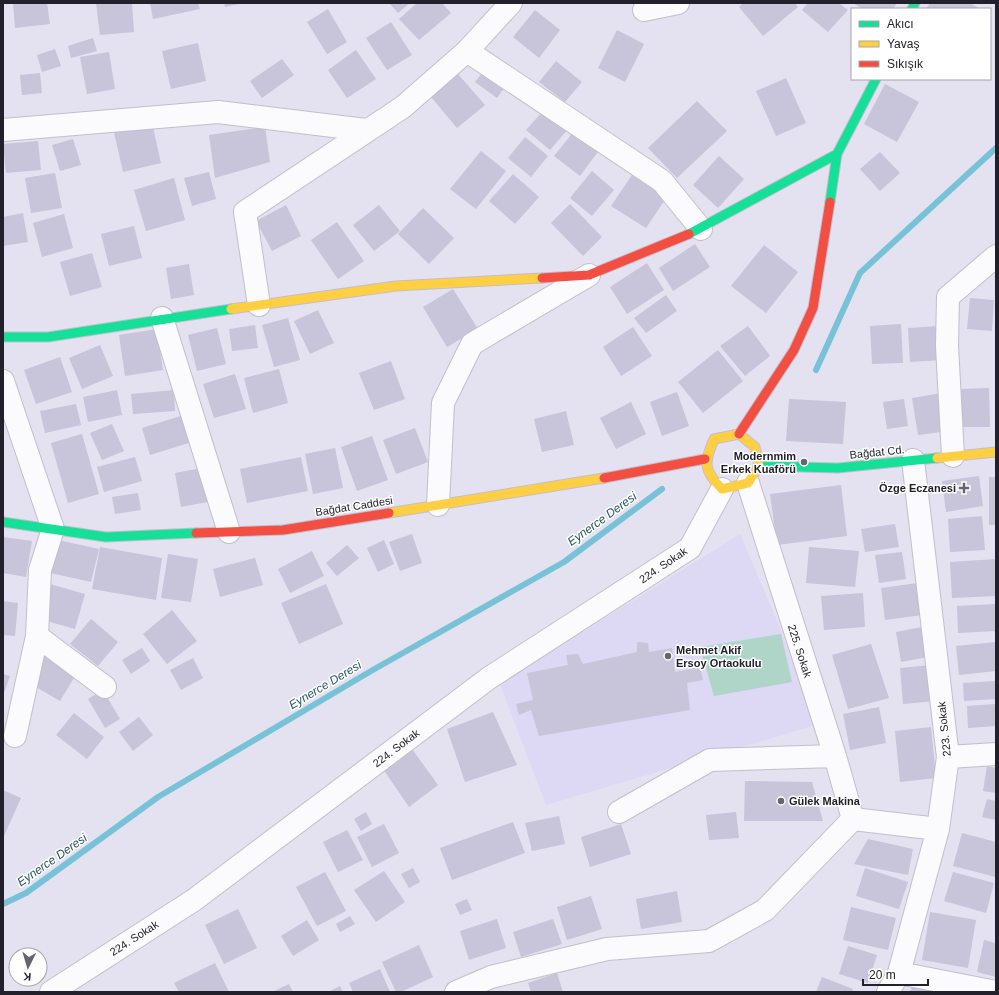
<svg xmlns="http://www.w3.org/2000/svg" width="999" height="995" font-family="Arial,sans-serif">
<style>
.built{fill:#ddd8f3}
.green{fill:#aed5c8}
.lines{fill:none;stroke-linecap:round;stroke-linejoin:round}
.stream{stroke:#78c2d8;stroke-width:6}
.building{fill:#c8c4d9}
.street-casing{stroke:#c1bfcc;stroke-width:24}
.fast-casing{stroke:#c1bfcc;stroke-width:11}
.slow-casing{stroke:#c1bfcc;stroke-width:11}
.jam-casing{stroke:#c1bfcc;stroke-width:11}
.street{stroke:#fbfafd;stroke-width:22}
.fast{stroke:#16e098;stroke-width:9}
.slow{stroke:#ffcf43;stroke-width:9}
.jam{stroke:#f24e42;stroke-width:9}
.poi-dot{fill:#666470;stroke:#fff;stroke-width:1.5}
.labels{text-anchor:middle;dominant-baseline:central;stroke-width:3;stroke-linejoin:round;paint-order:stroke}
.street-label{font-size:11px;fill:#22202a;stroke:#fff}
.poi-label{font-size:11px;font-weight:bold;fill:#22202a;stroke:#fff;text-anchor:end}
.water-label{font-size:12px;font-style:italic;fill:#275560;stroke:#fff}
</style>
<rect width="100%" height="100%" fill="#e4e1f1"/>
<path class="built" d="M740 534 780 628 816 725 546 805 500 684Z"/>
<path class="green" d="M781 634 792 682 714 696 700 647Z"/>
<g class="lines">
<path class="stream" d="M816 370 860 273 996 148
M3 904 26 893 158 797 371 671 564 562 662 489"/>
</g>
<path class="building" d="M13 3H47L50 24 15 28Z
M96 3H132L134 32 100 35Z
M150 3H198L200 9 153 19Z
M224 3H239V4L225 7Z
M389 3H410L398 13Z
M417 3H442L451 13 419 40 399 19Z
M743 3H795L798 7 763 36 739 7Z
M808 3H839L848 10 828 32 802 10Z
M853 3H897L893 9H862Z
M930 3H970L980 9H926Z
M328 9 347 42 327 54 307 22Z
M535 10 560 30 539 58 513 37Z
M391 22 412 55 387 70 366 38Z
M617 30 644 44 625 82 598 68Z
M93 38 97 51 71 58 68 46Z
M198 43 206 81 171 89 162 51Z
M55 49 61 66 42 72 37 55Z
M356 50 376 79 347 98 328 70Z
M109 52 115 89 87 94 80 57Z
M282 59 294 75 262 98 250 81Z
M556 61 582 82 565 102 539 82Z
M485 69 507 84 497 98 475 82Z
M40 73 42 93 22 95 20 75Z
M458 74 485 105 457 128 431 97Z
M786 78 806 123 776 136 756 91Z
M885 84 919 102 897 142 864 124Z
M697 101 727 131 677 178 648 148Z
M545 109 568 129 550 150 526 130Z
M152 123 161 163 123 172 114 132Z
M265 127 270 162 215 178 209 135Z
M575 130 600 149 580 176 554 156Z
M525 137 548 156 531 177 508 158Z
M73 139 81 165 60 171 52 145Z
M38 141 41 170 6 173 3 144Z
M481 151 506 171 476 209 450 189Z
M880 152 900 173 880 191 860 169Z
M719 156 744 179 718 208 693 185Z
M592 171 614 190 592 216 570 198Z
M209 172 216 199 192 206 184 178Z
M55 173 62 208 31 213 25 178Z
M513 174 539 197 515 224 489 201Z
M632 175 666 198 646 228 611 206Z
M174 178 185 220 146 231 134 190Z
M570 204 602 237 583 256 551 223Z
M286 205 301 236 272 251 256 221Z
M379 205 400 231 374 251 353 225Z
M423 208 454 238 429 264 398 234Z
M23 213 28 242 3 246V217Z
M64 214 73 248 42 257 33 223Z
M337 222 364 261 338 279 311 240Z
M134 226 142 258 109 266 101 234Z
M695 244 710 267 673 291 659 268Z
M764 245 798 272 766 313 731 286Z
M92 253 102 287 70 296 60 262Z
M647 263 664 290 627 314 610 287Z
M189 264 194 295 171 299 166 268Z
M453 289 478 329 447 347 423 307Z
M666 295 677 311 646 333 634 318Z
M970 298 994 300 992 331 967 329Z
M318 310 334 343 310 354 294 321Z
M288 318 300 360 274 367 262 325Z
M901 324 903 363 872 364 870 326Z
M255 325 258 348 232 351 229 329Z
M748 326 770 356 745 376 720 346Z
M940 326 942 360 910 362 908 328Z
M633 327 652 356 621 376 603 347Z
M217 328 226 364 197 371 188 335Z
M157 329 163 370 125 376 119 335Z
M100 345 113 376 82 389 69 358Z
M718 350 743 381 703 413 678 382Z
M60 357 72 392 36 404 24 370Z
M391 361 405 399 374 410 359 373Z
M279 369 288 403 253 413 244 378Z
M235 374 246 409 214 418 203 384Z
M989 388 990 427H962L961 389Z
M117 390 122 415 88 422 83 397Z
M174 390 175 411 133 414 131 394Z
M677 392 689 426 662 436 650 402Z
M942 393 948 431 918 435 912 398Z
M789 399 846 402 843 444 786 441Z
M904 399 908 426 887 429 883 402Z
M631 402 646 434 616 449 600 418Z
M76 404 81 425 45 433 40 411Z
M566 411 574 445 542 452 534 419Z
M184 415 192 442 150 455 142 428Z
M112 424 124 451 102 460 90 433Z
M415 428 428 462 396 474 383 440Z
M82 434 99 494 68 503 51 443Z
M372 436 388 480 357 491 341 447Z
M335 448 343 488 313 494 305 454Z
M135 457 142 481 104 492 97 467Z
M301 457 308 491 247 503 240 469Z
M207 467 213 501 181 507 175 473Z
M979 476 983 506 946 512 942 481Z
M989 477H996V525H989Z
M841 485 847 536 777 545 770 494Z
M138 493 141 510 115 514 112 497Z
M982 516 985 550 950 552 948 519Z
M895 524 899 547 865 552 861 529Z
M412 534 422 563 400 571 389 542Z
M3 537 32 541 26 577 3 573Z
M53 539 99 549 91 582 46 572Z
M384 540 394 564 378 572 367 548Z
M347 545 359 558 337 576 326 563Z
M100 547 162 558 156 600 92 589Z
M809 547 859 551 855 587 806 583Z
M312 551 324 576 290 593 278 569Z
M902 552 906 579 879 583 875 555Z
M168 554 198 559 191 602 161 598Z
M255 558 263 585 220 597 213 569Z
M996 559V596L952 598 950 562Z
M918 583 922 615 885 620 881 588Z
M50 584 85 594 75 629 40 619Z
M326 584 343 624 299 644 281 603Z
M863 593 865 627 824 630 821 596Z
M3 601 18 603 15 636 3 635Z
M996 604V631L958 633 957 606Z
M172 610 197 641 167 664 143 634Z
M91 619 118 642 98 666 70 644Z
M922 627 928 657 901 662 896 632Z
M637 642 648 643 649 652 672 648 675 672 700 667 703 680 687 683 690 710 539 736 531 710 519 715 516 704 533 700 527 673 568 665 566 655 578 654 583 664 637 652Z
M996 642V671L959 675 956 646Z
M871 644 889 698 848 709 832 655Z
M142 648 150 661 131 674 122 660Z
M45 655 77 673 60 701 29 683Z
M193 658 203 678 181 690 170 670Z
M931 665 935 701 903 704 900 668Z
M3 674 10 676 3 696Z
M996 681V699L964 701 963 683Z
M103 690 120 719 105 728 88 699Z
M996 704V726L968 728 967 706Z
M879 707 886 743 850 750 843 714Z
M493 712 517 765 465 782 447 729Z
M74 713 104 737 87 759 56 735Z
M139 717 153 735 133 751 119 732Z
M931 727 936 778 900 782 895 731Z
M412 749 438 785 409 807 383 769Z
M987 766 996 768V793L983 791Z
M745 781 812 782 823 821H744Z
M3 790 21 798 4 836H3Z
M987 799 996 801V820L982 817Z
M366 812 372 824 361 831 354 819Z
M736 812 739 838 709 840 706 815Z
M559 816 565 844 532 851 525 823Z
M513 822 525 853 452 880 440 848Z
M384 824 399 853 372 867 357 837Z
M621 824 631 854 590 867 581 837Z
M347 830 363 860 338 872 323 842Z
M962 833 996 842V877L953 866Z
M868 839 913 849 908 875 854 864Z
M413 868 420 882 409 888 401 874Z
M865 868 908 882 899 909 856 896Z
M384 871 405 902 376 922 354 890Z
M325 872 346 911 317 926 296 887Z
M953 872 994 883 986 913 944 901Z
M677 891 682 922 641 929 636 899Z
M591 896 602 929 567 940 557 907Z
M467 899 472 910 460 915 455 904Z
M851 907 896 918 888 950 843 940Z
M238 909 257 948 224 964 205 925Z
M930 912 976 920 968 968 922 960Z
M350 916 355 924 340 932 336 924Z
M497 919 506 948 469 960 460 931Z
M553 919 562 944 521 957 513 932Z
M307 920 319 940 293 956 281 936Z
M984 940 996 943V977L977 972Z
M419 945 433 977 401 992H396L382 962Z
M848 946 877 955 868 983 839 974Z
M215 963 229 992H179L174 983Z
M380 969 390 992H353L349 983Z
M557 973 563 992H531L528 983Z
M822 977 853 989 852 992H816Z
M913 983 940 992H910Z
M289 984 293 992H272Z
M340 986 343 992H328Z"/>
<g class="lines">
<defs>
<path id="street" d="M644 10 678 3
M467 51 662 181 701 229
M3 130 218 112 366 130
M259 305 245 212 403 107 467 51 511 3
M162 318 229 532
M3 381 53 529 40 570 37 636 15 736
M953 456 947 346 948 297 996 256
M748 483 835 756 853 819
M438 505 443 403 472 344 589 275
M37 636 105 687
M948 757 996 754
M619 812 710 760 835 756
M899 973 996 992
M51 992 194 900 489 678 690 548 722 489
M456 992 491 977 607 949 709 941 765 910 853 819 938 829
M888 992 899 973 938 829 948 757 913 460"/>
<path id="fast" d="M912 9 915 3
M830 202 837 154 876 79
M689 234 837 154
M3 337H48L231 309
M759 466 838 468 937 458
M3 522 106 537 196 533"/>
<path id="slow" d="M231 309 396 286 542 278
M739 434 755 447 759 466 748 483 722 489C703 470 704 463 714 439Z
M937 458 996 452
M389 513 604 478"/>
<path id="jam" d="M542 278 589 275 689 234
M739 434 794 350 813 308 830 202
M604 478 705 459
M196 533 283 530 389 513"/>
</defs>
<use href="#street" class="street-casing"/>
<use href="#fast" class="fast-casing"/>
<use href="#slow" class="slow-casing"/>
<use href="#jam" class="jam-casing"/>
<use href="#street" class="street"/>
<use href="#fast" class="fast"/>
<use href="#slow" class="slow"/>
<use href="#jam" class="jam"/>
</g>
<g class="poi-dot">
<circle cx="804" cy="462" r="4"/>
<path d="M962 482h4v4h4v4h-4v4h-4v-4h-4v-4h4z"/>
<circle cx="668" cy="656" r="4"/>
<circle cx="781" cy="801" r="4"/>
</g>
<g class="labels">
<g class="street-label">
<text transform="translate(877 452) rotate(-6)">Bağdat Cd.</text>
<text transform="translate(354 506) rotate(-9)">Bağdat Caddesi</text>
<text transform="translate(663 565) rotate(-34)">224. Sokak</text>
<text transform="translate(800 651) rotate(72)">225. Sokak</text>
<text transform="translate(944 729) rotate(-96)">223. Sokak</text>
<text transform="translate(396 748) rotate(-37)">224. Sokak</text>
<text transform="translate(134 938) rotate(-33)">224. Sokak</text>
</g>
<g class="poi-label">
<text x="796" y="456">Modernmim<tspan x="796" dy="13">Erkek Kuaförü</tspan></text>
<text x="956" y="488">Özge Eczanesi</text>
<text x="676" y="650" text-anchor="start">Mehmet Akif<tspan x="676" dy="13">Ersoy Ortaokulu</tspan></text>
<text x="789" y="801" text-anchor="start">Gülek Makina</text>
</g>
<g class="water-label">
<text transform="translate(602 519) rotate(-36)">Eynerce Deresi</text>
<text transform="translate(325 685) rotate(-31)">Eynerce Deresi</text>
<text transform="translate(52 860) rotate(-35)">Eynerce Deresi</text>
</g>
</g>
<rect width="999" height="995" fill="none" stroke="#22202a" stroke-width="8"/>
<rect x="851" y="8" width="140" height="72" fill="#ffffff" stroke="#a7a6aa"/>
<rect x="859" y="21" width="20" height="6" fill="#16e098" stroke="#a7a6aa"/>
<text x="887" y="28" font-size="12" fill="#22202a">Akıcı</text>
<rect x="859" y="41" width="20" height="6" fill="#ffcf43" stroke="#a7a6aa"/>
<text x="887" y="48" font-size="12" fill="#22202a">Yavaş</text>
<rect x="859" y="61" width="20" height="6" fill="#f24e42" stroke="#a7a6aa"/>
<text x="887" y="68" font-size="12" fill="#22202a">Sıkışık</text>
<g transform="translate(28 967) rotate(185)"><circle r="19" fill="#ffffff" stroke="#a7a6aa"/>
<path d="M0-3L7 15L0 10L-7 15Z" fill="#666470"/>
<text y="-6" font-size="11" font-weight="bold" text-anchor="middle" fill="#22202a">K</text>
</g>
<path d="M863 979v6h65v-6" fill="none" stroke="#22202a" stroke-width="2"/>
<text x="869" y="979" font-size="12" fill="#22202a" stroke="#ffffff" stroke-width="3" paint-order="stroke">20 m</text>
</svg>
